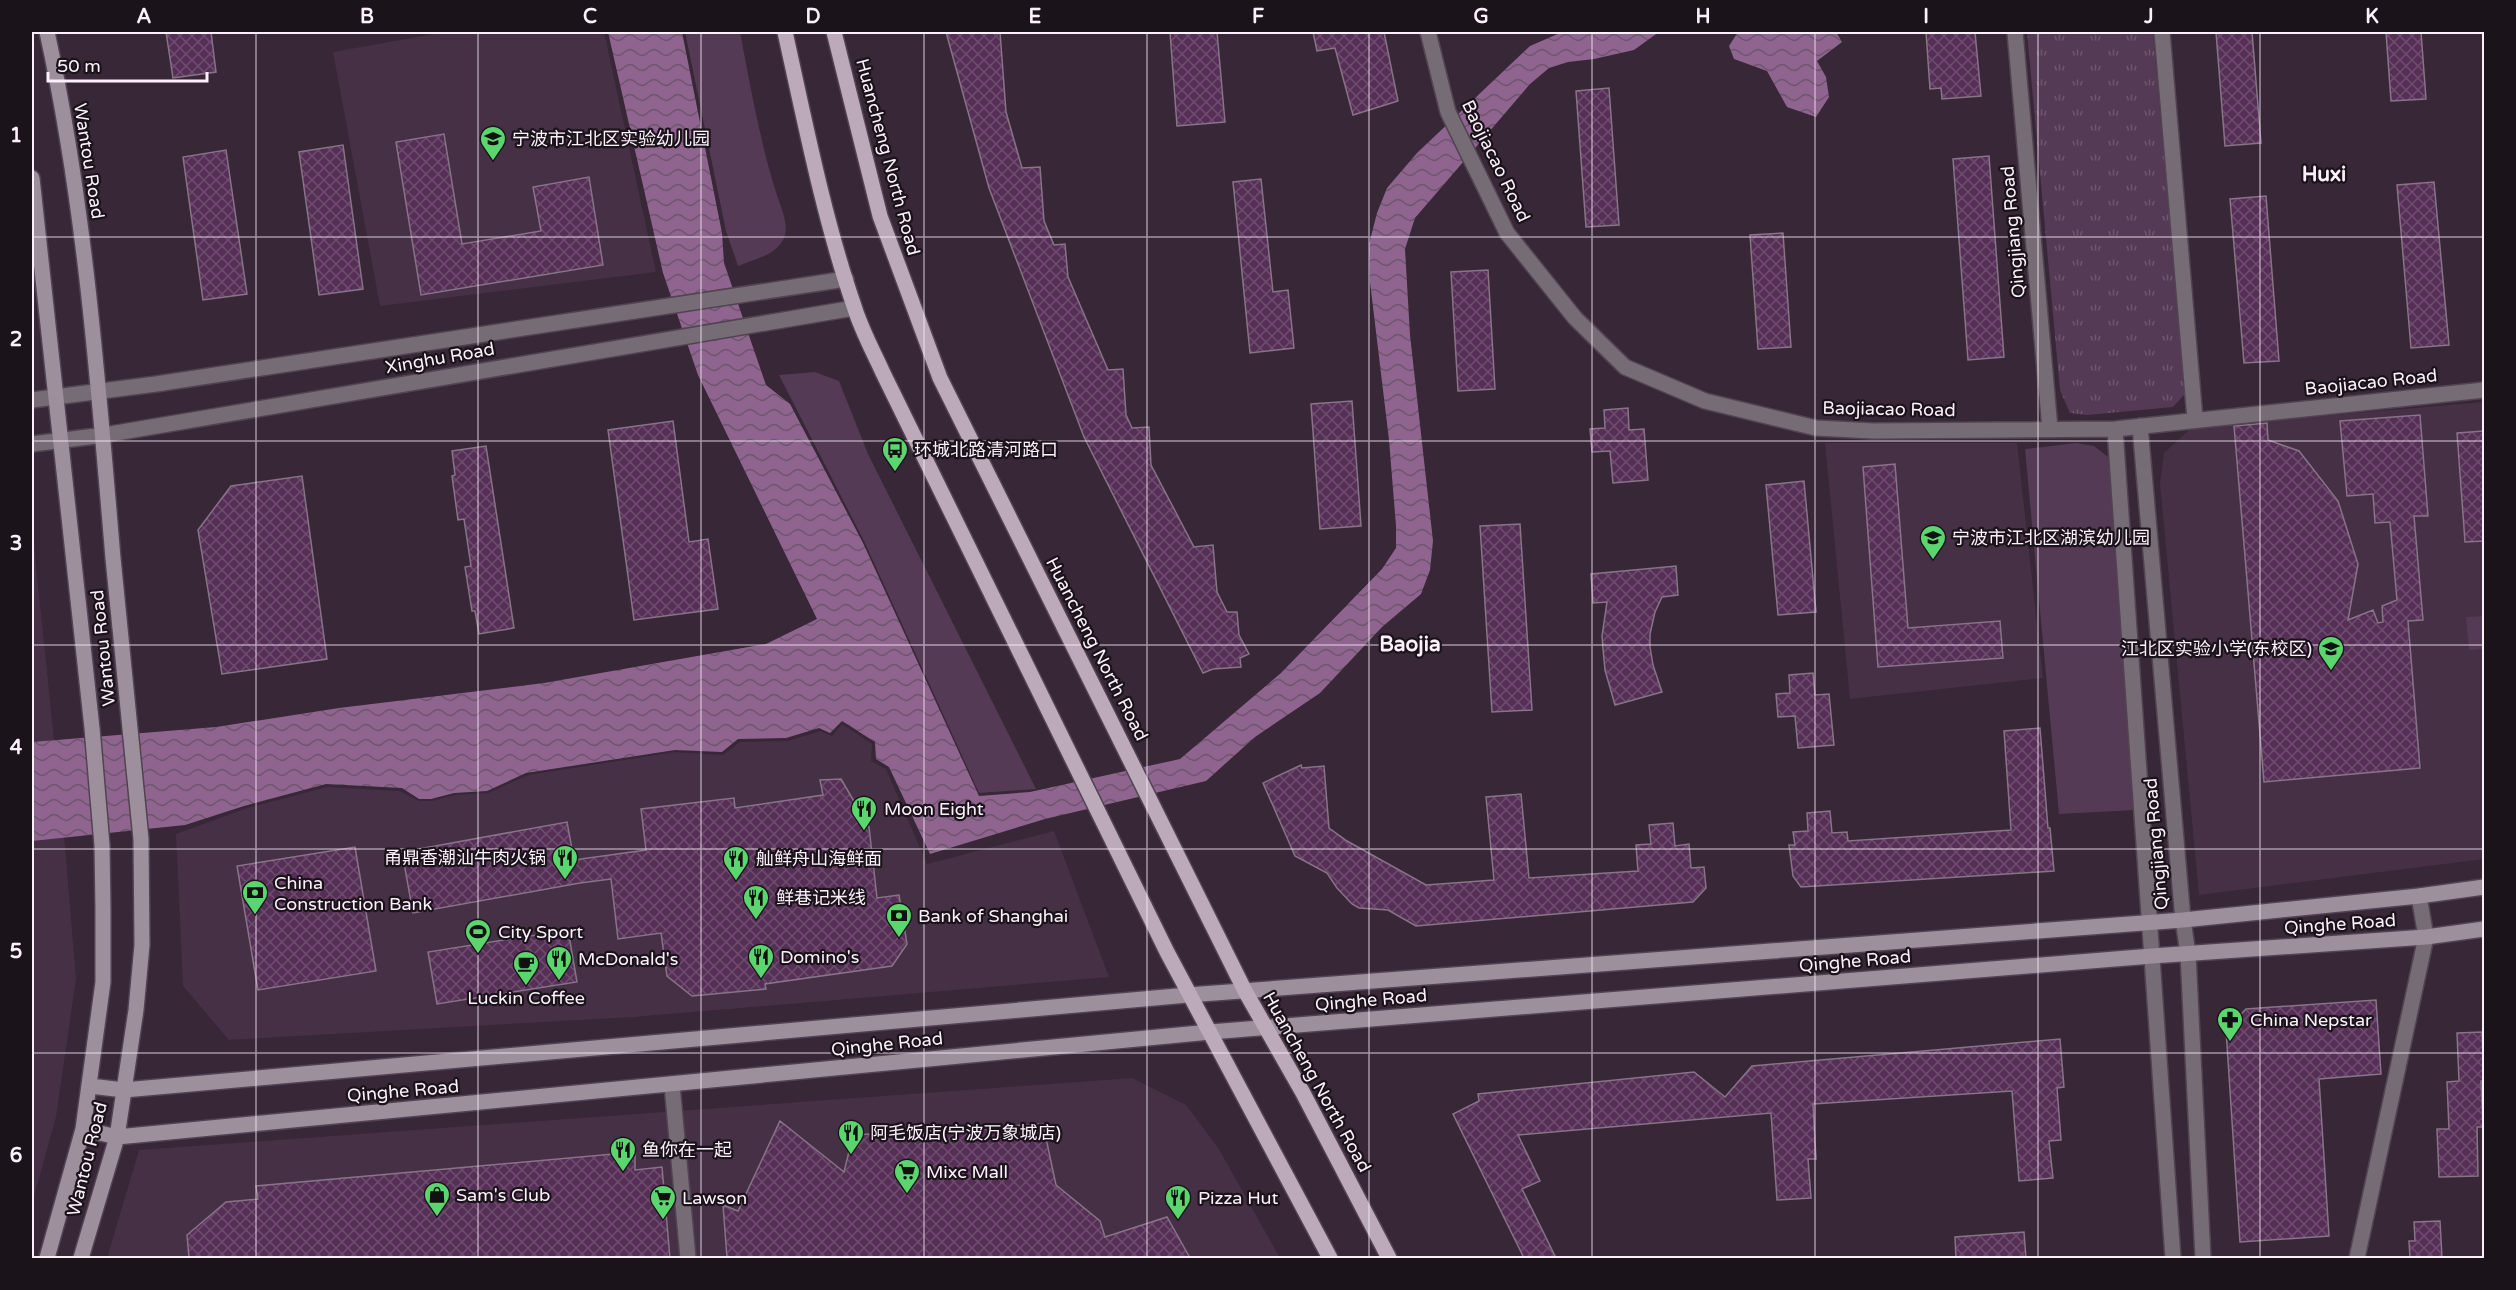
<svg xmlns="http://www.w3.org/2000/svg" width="2516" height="1290" font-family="'Varela Round','Noto Sans SC',sans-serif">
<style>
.built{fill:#453045}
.green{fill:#553a55}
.park{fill:url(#park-tufts)}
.water{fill:url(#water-waves)}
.building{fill:url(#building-cross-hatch);stroke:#877487;stroke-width:1.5}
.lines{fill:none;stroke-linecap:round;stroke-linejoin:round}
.minor-casing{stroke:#524352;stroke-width:18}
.tertiary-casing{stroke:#524352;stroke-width:18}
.secondary-casing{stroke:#524352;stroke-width:18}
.primary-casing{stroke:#524352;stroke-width:18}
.minor{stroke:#756c75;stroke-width:15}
.tertiary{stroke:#756c75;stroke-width:15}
.secondary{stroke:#9d8f9c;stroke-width:15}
.primary{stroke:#bcaabb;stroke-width:15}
.grid{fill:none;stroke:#fbf0fb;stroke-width:1.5;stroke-opacity:0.55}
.labels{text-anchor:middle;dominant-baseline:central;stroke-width:4.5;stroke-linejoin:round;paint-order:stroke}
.poi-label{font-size:18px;fill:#fbf0fb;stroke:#1a131a;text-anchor:start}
.street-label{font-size:18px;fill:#fbf0fb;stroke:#1a131a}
.quarter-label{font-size:21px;font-weight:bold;fill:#fbf0fb;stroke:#1a131a}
.neatline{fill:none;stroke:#fbf0fb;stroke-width:2}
.grid-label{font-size:20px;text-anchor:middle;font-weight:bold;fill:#fbf0fb}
</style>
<defs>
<pattern id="park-tufts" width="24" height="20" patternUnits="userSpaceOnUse" patternTransform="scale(1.5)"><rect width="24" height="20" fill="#553a55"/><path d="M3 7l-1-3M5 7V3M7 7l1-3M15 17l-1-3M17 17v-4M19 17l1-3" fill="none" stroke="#6e576e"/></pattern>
<pattern id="water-waves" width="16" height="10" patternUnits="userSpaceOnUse" patternTransform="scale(1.5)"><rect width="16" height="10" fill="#8f658f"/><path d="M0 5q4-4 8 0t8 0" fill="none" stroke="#6d566d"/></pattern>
<pattern id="building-cross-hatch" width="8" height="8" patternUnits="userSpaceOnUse" patternTransform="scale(1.5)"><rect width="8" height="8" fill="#562f56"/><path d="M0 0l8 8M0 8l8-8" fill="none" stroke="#6f4d6f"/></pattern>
</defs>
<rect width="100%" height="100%" fill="#372737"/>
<path class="built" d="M445 32H604L656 272 380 306 333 52Z
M2484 402V859L2199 895 2160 484 2164 453 2192 427Z
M1825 443H2017L2043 678 1850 699Z
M32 526 65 846 76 979 56 1117 32 1204Z
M842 724 872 744 871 761 886 769 927 864 1054 831 1109 977 633 1017 229 1040 183 986 176 834 247 808 327 787 400 791 419 801H432L455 795 488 793 528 775 675 752 723 755 740 742 788 741 820 731 832 736Z
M1132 1078 1186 1105 1219 1149 1280 1258H107L139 1150Z"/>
<path class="green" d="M685 32H740C750 84 759 137 775 189 779 203 790 224 784 238 777 255 753 260 738 266L726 231Z
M815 372 839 381 868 454 1036 789 979 793 864 541 779 375Z
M2076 443 2094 446 2108 457 2110 471 2135 810 2059 814 2025 449Z
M2484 616V649L2469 650 2466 617Z"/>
<path class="park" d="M2027 32H2153L2185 394 2173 407 2087 415 2070 413 2060 390Z"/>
<path class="water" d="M608 32H682L722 233 724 263 766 385 790 404 863 543 979 796 1030 792 1180 759 1281 673 1382 569 1396 548V526L1389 440 1370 282 1369 244 1377 213 1387 188 1417 153 1530 46 1560 33 1569 32H1659L1634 50 1594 59 1568 62 1549 68 1530 84 1415 218 1405 249 1410 335 1433 541 1430 570 1421 594 1382 627 1320 693 1255 737 1206 781 1045 819 930 854 889 767 876 759 875 742 842 721 830 733 819 728 786 738 738 739 722 752 675 750 526 773 487 791 454 793 431 799H419L402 788 326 784 244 806 185 825 32 841V742L216 727 339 708 544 683 766 644 817 619 698 375 663 273Z
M1738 32H1836L1842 42 1817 61 1826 77 1829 97 1816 117 1787 107 1767 71 1734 59 1729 46Z"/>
<path class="building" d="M166 32H211L216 72 173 78Z
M946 32H1000L1006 112 1022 168 1040 167 1044 221 1054 245 1065 244 1068 277 1108 370 1123 369 1126 415 1132 428 1149 427 1151 465 1194 547 1213 545 1217 592 1227 612H1237L1239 635 1249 654 1240 658 1241 667 1213 669 1203 673 1084 437 989 188Z
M1170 32H1217L1225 122 1177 126Z
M1313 32H1384L1398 101 1353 115 1335 48 1317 51Z
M1926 32H1975L1981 96 1942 99 1941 88 1930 89Z
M2216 32H2252L2261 143 2225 146Z
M2386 32H2421L2426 99 2391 101Z
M1609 88 1619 225 1586 227 1576 91Z
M444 134 462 244 541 231 533 187 589 177 603 265 421 295 396 142Z
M343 145 363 289 319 295 299 152Z
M226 150 247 294 203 300 183 157Z
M1989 156 2004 357 1968 360 1953 159Z
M1261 179 1273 292 1288 290 1294 348 1250 353 1233 182Z
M2434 182 2449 345 2411 348 2397 185Z
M2266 196 2279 361 2244 363 2230 199Z
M1783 233 1791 347 1758 349 1750 235Z
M1488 270 1495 389 1458 391 1451 272Z
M1352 401 1361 526 1320 529 1311 404Z
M1628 408 1629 430 1644 429 1648 480 1613 483 1610 451 1592 452 1590 429 1605 428 1604 410Z
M2420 415 2428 516H2414L2423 620 2408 621 2420 768 2264 782 2234 426 2267 423 2268 440 2299 451 2338 501 2358 564 2348 620 2373 610 2378 623 2383 622 2382 606 2397 600 2390 522 2375 523 2373 494 2347 496 2340 421Z
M673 421 689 542 708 539 718 609 634 620 608 430Z
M2484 431V541L2465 542 2457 433Z
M486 446 514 628 479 634 475 611H472L465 567 471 566 464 519 458 520 452 476 455 475 452 451Z
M1895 464 1908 628 2000 621 2003 658 1878 667 1863 467Z
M302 476 327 659 222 674 198 530 231 486Z
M1804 481 1816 612 1778 615 1766 485Z
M1520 524 1532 710 1492 712 1480 526Z
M1676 566 1678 595 1662 597 1655 612 1650 634V647L1653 665 1662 692 1615 705 1605 670 1603 649 1602 636 1607 602 1593 603 1591 574Z
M1813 673 1815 695 1829 694 1834 745 1798 748 1795 716 1778 717 1776 694 1790 693 1789 675Z
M2040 728 2048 828H2050L2054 871 1801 887 1793 876 1789 845H1795L1793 832 1808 831 1807 813 1830 811 1832 833 1847 832 1848 841 2011 830 2004 731Z
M1301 765 1302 768 1324 766 1329 828 1347 841 1426 885 1494 880 1486 797 1521 794 1529 878 1638 871 1636 845 1651 844 1649 825 1673 823 1675 846 1689 844 1691 868 1704 867 1706 888 1693 902 1416 926 1388 910 1359 908 1352 904 1337 888 1327 873 1295 856 1263 783Z
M841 779 869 827 877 898 899 895 907 944 892 966 765 984 766 989 692 996 667 976 661 933 618 939 611 879 580 883 413 913 402 852 567 822 574 860 646 850 641 809 734 798 735 808 823 795 820 780Z
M355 847 376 971 258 990 237 866Z
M568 930 577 982 437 1004 428 952Z
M2376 1000 2381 1074 2319 1079 2329 1236 2240 1242 2226 1030 2246 1009Z
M2482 1032 2484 1081H2481L2483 1127H2477L2478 1176 2439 1177 2437 1129H2449L2447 1082 2459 1081 2457 1033Z
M2060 1039 2064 1087 2057 1088 2061 1140 2049 1141 2053 1178 2019 1181 2012 1091 1813 1104 1816 1159H1808L1811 1198 1777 1200 1771 1113 1518 1135 1540 1181 1522 1189 1556 1258H1524L1453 1114 1479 1101 1478 1094 1694 1072 1725 1097 1752 1066Z
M780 1121 844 1172 853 1135 1043 1124 1056 1185 1100 1221 1105 1237 1167 1217 1190 1258H727L723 1205 738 1211Z
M635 1152V1170L662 1167 670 1258H189L187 1235 226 1202 258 1199 256 1186Z
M2440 1221 2442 1258H2410L2409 1241H2415L2414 1222Z
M2024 1232 2026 1258H1956L1955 1237Z"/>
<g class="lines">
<defs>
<path id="minor" d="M672 1085 688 1258"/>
<path id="tertiary" d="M1428 32 1448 112 1507 233 1575 318 1625 367 1705 401 1816 428 1873 431 2115 429 2484 390
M2015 32 2050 429
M2162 32 2195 419
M32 400 156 384 846 279
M2140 426 2183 920 2188 954 2203 1258
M2115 429 2173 1258
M32 444 104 435 854 308
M2357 1258 2426 937 2419 896"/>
<path id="secondary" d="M47 32C85 205 98 382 113 558 122 652 132 745 141 839L142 945 136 1010 117 1137 81 1258
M32 178 92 728 102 845 103 909V982L83 1129 47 1258
M90 1086 124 1090 1188 995 2183 920 2419 896 2484 887
M83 1129 117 1137 1210 1032 2152 956 2426 937 2484 929"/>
<path id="primary" d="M785 32C805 122 824 219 854 306 861 329 873 351 883 373L1167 952 1330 1258
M834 32 880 216 940 378 1245 991 1303 1093 1389 1258"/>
</defs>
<use href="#minor" class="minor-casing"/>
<use href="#tertiary" class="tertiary-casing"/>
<use href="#secondary" class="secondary-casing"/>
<use href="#primary" class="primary-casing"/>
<use href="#minor" class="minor"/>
<use href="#tertiary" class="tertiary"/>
<use href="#secondary" class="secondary"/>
<use href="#primary" class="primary"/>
</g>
<path class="grid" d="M256 32V1258M478 32V1258M701 32V1258M924 32V1258M1147 32V1258M1369 32V1258M1592 32V1258M1815 32V1258M2038 32V1258M2260 32V1258M32 237H2484M32 441H2484M32 645H2484M32 849H2484M32 1053H2484"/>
<defs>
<symbol id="school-pin" viewBox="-11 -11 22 30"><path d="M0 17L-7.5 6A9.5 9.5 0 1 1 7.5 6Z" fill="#5bd56e" stroke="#1a131a"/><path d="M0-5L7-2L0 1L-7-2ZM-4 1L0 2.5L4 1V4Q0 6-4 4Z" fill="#111"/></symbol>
<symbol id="bus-pin" viewBox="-11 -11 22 30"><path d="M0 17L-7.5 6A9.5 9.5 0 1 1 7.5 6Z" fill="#5bd56e" stroke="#1a131a"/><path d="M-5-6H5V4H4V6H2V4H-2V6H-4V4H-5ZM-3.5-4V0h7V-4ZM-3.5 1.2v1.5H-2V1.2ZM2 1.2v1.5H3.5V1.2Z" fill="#111"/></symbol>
<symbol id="restaurant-pin" viewBox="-11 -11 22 30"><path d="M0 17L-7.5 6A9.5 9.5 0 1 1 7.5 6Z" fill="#5bd56e" stroke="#1a131a"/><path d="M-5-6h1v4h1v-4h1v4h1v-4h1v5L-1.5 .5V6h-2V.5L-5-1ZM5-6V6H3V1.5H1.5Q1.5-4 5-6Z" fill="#111"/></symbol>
<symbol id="bank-pin" viewBox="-11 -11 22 30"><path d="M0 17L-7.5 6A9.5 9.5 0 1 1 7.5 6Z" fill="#5bd56e" stroke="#1a131a"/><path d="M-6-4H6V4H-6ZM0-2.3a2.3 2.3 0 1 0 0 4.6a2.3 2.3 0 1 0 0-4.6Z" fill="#111"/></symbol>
<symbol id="stadium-pin" viewBox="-11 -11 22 30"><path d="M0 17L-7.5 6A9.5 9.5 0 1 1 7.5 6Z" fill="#5bd56e" stroke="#1a131a"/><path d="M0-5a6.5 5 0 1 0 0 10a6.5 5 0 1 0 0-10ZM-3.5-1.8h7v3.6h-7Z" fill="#111"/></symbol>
<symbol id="cafe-pin" viewBox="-11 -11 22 30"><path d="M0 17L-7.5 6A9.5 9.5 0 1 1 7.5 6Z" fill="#5bd56e" stroke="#1a131a"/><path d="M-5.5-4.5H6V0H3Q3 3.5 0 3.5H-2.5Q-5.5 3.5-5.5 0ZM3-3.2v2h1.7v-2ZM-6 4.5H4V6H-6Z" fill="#111"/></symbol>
<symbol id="pharmacy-pin" viewBox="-11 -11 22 30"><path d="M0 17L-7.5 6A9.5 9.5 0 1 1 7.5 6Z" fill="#5bd56e" stroke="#1a131a"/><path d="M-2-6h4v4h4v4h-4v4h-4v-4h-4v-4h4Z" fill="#111"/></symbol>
<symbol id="supermarket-pin" viewBox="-11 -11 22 30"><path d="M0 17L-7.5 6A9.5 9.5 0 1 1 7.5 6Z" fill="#5bd56e" stroke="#1a131a"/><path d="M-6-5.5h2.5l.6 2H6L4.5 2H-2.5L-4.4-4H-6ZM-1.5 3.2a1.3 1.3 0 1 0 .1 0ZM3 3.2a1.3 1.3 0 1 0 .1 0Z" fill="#111"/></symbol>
<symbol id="shop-pin" viewBox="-11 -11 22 30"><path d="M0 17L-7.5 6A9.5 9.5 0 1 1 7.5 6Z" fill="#5bd56e" stroke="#1a131a"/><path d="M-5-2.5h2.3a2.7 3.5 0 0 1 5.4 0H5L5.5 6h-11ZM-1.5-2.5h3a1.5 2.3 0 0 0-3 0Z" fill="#111"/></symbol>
</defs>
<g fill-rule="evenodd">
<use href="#school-pin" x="478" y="124" width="30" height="40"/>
<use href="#bus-pin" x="880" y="435" width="30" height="40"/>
<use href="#school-pin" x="1918" y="523" width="30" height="40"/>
<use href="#school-pin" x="2316" y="634" width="30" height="40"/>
<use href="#restaurant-pin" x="849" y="794" width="30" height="40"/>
<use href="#restaurant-pin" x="550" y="843" width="30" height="40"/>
<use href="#restaurant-pin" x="721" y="844" width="30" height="40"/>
<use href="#bank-pin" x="240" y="878" width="30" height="40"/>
<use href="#restaurant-pin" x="741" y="883" width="30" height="40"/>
<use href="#bank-pin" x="884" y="901" width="30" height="40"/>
<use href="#stadium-pin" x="463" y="917" width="30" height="40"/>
<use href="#restaurant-pin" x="746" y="942" width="30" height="40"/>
<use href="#restaurant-pin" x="544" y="944" width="30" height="40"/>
<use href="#cafe-pin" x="511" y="949" width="30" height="40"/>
<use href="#pharmacy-pin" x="2215" y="1005" width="30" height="40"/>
<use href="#restaurant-pin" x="836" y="1118" width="30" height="40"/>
<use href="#restaurant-pin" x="608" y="1135" width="30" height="40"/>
<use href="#supermarket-pin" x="892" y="1157" width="30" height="40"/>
<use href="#shop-pin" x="422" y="1180" width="30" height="40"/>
<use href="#supermarket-pin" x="648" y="1183" width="30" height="40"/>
<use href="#restaurant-pin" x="1163" y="1183" width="30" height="40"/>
</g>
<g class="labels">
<g class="poi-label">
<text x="512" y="139">宁波市江北区实验幼儿园</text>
<text x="914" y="450">环城北路清河路口</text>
<text x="1952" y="538">宁波市江北区湖滨幼儿园</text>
<text x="2312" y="649" text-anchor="end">江北区实验小学(东校区)</text>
<text x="884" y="809">Moon Eight</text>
<text x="546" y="858" text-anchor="end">甬鼎香潮汕牛肉火锅</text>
<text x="756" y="859">舢鲜舟山海鲜面</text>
<text x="274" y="883">China<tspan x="274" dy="21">Construction Bank</tspan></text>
<text x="776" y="898">鲜巷记米线</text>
<text x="918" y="916">Bank of Shanghai</text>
<text x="498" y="932">City Sport</text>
<text x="780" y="957">Domino's</text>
<text x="578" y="959">McDonald's</text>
<text x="526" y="998" text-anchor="middle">Luckin Coffee</text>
<text x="2250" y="1020">China Nepstar</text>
<text x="870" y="1133">阿毛饭店(宁波万象城店)</text>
<text x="642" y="1150">鱼你在一起</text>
<text x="926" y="1172">Mixc Mall</text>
<text x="456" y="1195">Sam's Club</text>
<text x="682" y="1198">Lawson</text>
<text x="1198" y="1198">Pizza Hut</text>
</g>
<g class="street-label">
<text transform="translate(888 157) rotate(75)">Huancheng North Road</text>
<text transform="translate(89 161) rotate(81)">Wantou Road</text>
<text transform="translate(1496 161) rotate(64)">Baojiacao Road</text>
<text transform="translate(2013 232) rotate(-95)">Qingjiang Road</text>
<text transform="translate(440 358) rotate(-10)">Xinghu Road</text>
<text transform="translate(2371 382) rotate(-6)">Baojiacao Road</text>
<text transform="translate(1889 409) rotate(1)">Baojiacao Road</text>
<text transform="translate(103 648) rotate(-96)">Wantou Road</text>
<text transform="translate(1097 649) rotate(63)">Huancheng North Road</text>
<text transform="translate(2156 844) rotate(-95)">Qingjiang Road</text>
<text transform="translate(2340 924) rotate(-4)">Qinghe Road</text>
<text transform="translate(1855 961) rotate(-5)">Qinghe Road</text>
<text transform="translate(1371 1000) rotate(-5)">Qinghe Road</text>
<text transform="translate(887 1044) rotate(-6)">Qinghe Road</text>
<text transform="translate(1317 1082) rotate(61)">Huancheng North Road</text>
<text transform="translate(403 1091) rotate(-5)">Qinghe Road</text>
<text transform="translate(87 1159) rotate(-76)">Wantou Road</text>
</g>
<g class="quarter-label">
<text x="2324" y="174">Huxi</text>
<text x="1410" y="644">Baojia</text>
</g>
</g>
<rect width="2516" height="1290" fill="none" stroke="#1a131a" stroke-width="66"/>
<path d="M48 72v9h159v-9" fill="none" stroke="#fbf0fb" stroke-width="3"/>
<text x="57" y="72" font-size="18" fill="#fbf0fb" stroke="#1a131a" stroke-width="4.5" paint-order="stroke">50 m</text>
<rect x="33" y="33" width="2450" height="1224" class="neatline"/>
<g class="grid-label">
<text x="144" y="23">A</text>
<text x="367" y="23">B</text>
<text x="590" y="23">C</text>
<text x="813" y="23">D</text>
<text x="1035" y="23">E</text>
<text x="1258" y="23">F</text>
<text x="1481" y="23">G</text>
<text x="1703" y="23">H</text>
<text x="1926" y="23">I</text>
<text x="2149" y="23">J</text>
<text x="2372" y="23">K</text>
<text x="16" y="142">1</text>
<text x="16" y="346">2</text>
<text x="16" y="550">3</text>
<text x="16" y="754">4</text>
<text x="16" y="958">5</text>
<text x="16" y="1162">6</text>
</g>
</svg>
